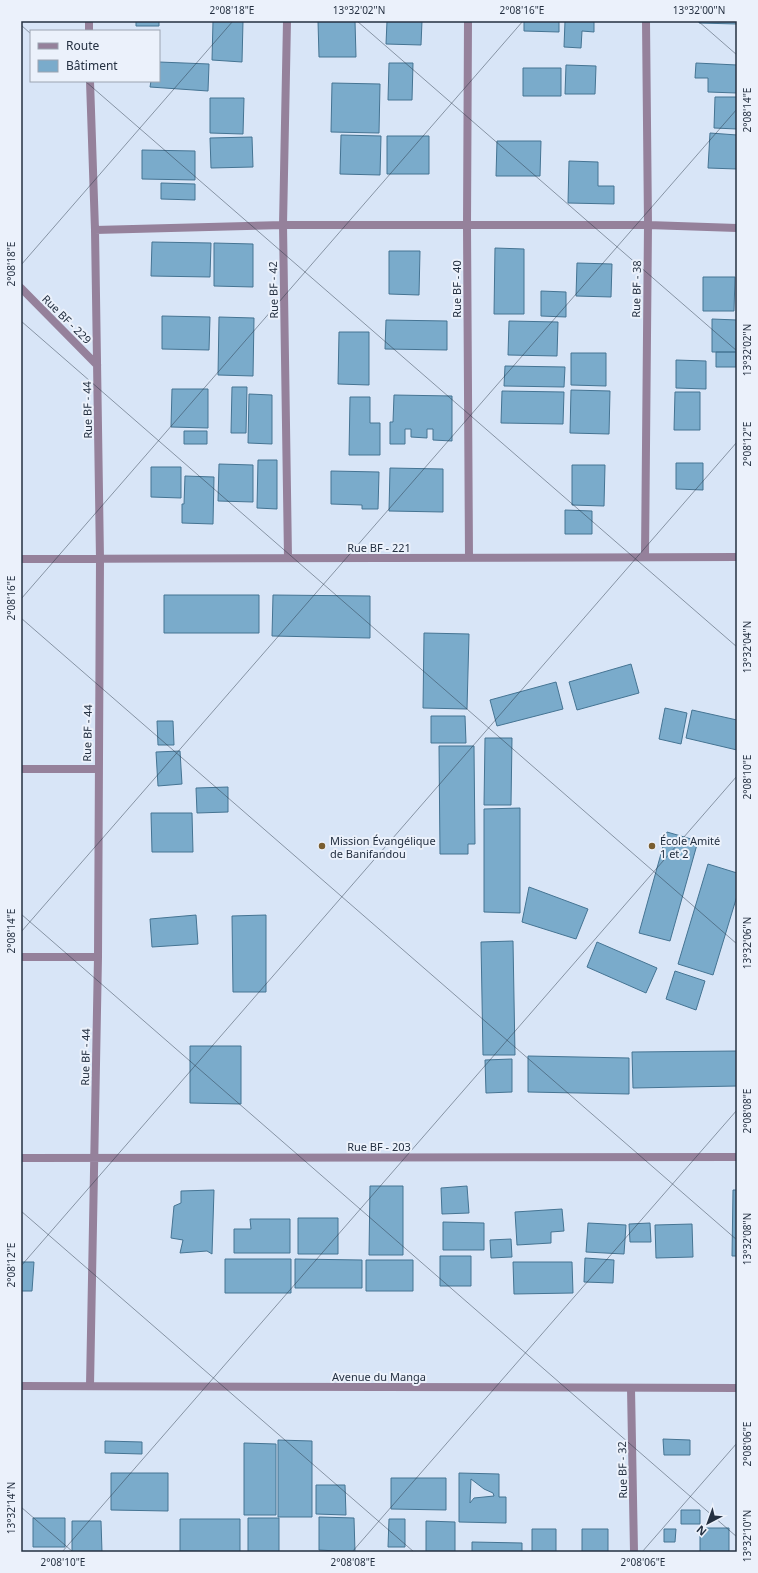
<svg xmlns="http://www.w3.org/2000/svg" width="758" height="1573" font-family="'Noto Sans',sans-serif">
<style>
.building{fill:#7aabcb;stroke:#457493;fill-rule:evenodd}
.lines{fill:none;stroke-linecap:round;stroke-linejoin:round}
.minor{stroke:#95819b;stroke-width:8}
.tertiary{stroke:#95819b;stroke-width:8}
.ticks{fill:none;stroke:#243041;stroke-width:1;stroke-opacity:0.45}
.poi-dot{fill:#7a5e31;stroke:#ebf1fb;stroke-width:1.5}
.labels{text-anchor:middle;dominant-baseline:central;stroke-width:4;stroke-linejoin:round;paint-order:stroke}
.street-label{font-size:11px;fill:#243041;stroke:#ebf1fb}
.poi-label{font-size:11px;fill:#243041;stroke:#ebf1fb;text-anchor:start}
.neatline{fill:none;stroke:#243041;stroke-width:1.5}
.ticks-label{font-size:10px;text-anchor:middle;fill:#243041}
</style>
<rect width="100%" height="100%" fill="#d8e5f7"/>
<path class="building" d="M136 21H159V26H136Z
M213 21H243L242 62 212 60Z
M318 21H355L356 57H319Z
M387 21H422L421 45 386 44Z
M524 21H559V32L524 31Z
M565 21H594V32L582 31 581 48 564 47Z
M699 21H737V24L699 23Z
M159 62 209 64 208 91 150 87 151 81H159Z
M389 63H413L412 100H388Z
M696 63 737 65V93L708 92V78H695Z
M566 65 596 66 595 94H565Z
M523 68H561V96H523Z
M332 83 380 84 379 133 331 132Z
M715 97H737V129L714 128Z
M210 98H244L243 134 210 133Z
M710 133 737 135V169L708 168Z
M341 135 381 136 380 175 340 174Z
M387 136H429V174H387Z
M252 137 253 167 211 168 210 138Z
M497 141H541L540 176H496Z
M142 150 195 151V180L142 179Z
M569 161 598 162V186H614V204L568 203Z
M161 183 195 184V200L161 199Z
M152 242 211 243 210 277 151 276Z
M214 243 253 244V287L214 286Z
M495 248 524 249V314H494Z
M389 251H420L419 295 389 294Z
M577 263 612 264 611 297 576 296Z
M703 277H735L734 311H703Z
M541 291 566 292V317L541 316Z
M162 316 210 317 209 350 162 349Z
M219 317 254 318 253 376 218 375Z
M712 319 737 320 736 352H712Z
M386 320 447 321V350L385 349Z
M509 321 558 322 557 356 508 355Z
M339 332H369V385L338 384Z
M716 352H736V367H716Z
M571 353H606V386L571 385Z
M676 360 706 361V389L676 388Z
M505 366 565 367 564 387 504 386Z
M232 387H247L246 433H231Z
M172 389H208V428L171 427Z
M571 390 610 391 609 434 570 433Z
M502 391 564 392 563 424 501 423Z
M675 392H700V430H674Z
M249 394 272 395V444L248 443Z
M394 395 452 396V441L433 440V429H427V438L411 437V429H405V444H390V422H393Z
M350 397H370V423H380V455H349Z
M184 431H207V444H184Z
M258 460H277V509L257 508Z
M676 463H703V490L676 489Z
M219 464 253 465V502L218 501Z
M572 465H605L604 506 572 505Z
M151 467H181V498L151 497Z
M390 468 443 469V512L389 511Z
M331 471 379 472 378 509H362V505L331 504Z
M185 476 214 477 213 524 182 523V504H184Z
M565 510 592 511V534H565Z
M164 595H259V633H164Z
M273 595 370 596V638L272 636Z
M424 633 469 634 467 709 423 708Z
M631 664 639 693 577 710 569 682Z
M556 682 563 709 497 726 490 700Z
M665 708 687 713 681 744 659 739Z
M692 710 737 720V750L686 738Z
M431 716H465L466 743H431Z
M157 721H173L174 745H158Z
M485 738H512L511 805H484Z
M439 746H474L475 844H468V854H440Z
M180 751 182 784 158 786 156 752Z
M228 787V812L197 813 196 788Z
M520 808V913L484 912V809Z
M151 813H192L193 852H152Z
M667 832 698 841 670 941 639 933Z
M708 864 737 873V896L713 975 678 964Z
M529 887 588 909 576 939 522 922Z
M196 915 198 944 152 947 150 919Z
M266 915V992H233L232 916Z
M513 941 515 1055H483L481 942Z
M597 942 657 968 646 993 587 967Z
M675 971 705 981 696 1010 666 999Z
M190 1046H241V1104L190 1103Z
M737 1051V1086L633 1088 632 1052Z
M528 1056 629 1058V1094L528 1092Z
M512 1059V1092L486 1093 485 1060Z
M370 1186H403V1255H369Z
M467 1186 469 1213 442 1214 441 1188Z
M214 1190 212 1254 207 1251 180 1253 183 1240 171 1238 174 1206 181 1203V1191Z
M733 1190H737V1256H732Z
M562 1209 564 1231 551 1232V1243L517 1245 515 1212Z
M298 1218H338V1254H298Z
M250 1219H290V1253H234V1229H251Z
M443 1222 484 1223V1250H443Z
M588 1223 626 1225 624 1254 586 1252Z
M650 1223 651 1242H630L629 1224Z
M692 1224 693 1257 656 1258 655 1225Z
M511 1239 512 1257 491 1258 490 1240Z
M440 1256H471V1286H440Z
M585 1258 614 1260 613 1283 584 1282Z
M225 1259H291V1293H225Z
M295 1259 362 1260V1288H295Z
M366 1260H413V1291H366Z
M21 1262H34L32 1291H21Z
M513 1262H572L573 1293 514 1294Z
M663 1439 690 1440V1455H664Z
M278 1440 312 1441V1517H278Z
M105 1441 142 1442V1454L105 1453Z
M244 1443 276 1444V1515H244Z
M111 1473H168V1511L111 1510Z
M459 1473 499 1474V1497H506V1523L459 1522ZM471 1479 484 1489 493 1493 494 1496 474 1498 470 1503Z
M391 1478H446V1510L391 1509Z
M316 1485H345L346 1515 316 1514Z
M681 1510H700V1524H681Z
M319 1517 354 1518 355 1552 319 1550Z
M33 1518H65V1547H33Z
M248 1518H279V1552H248Z
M180 1519H240V1552L180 1551Z
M389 1519H405V1547H388Z
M72 1521H101L102 1552H72Z
M426 1521 455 1522V1552H426Z
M700 1528H729V1552H700Z
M532 1529H556V1552H532Z
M582 1529H608V1552H582Z
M664 1529H676L675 1542H664Z
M472 1542 522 1543V1552H472Z"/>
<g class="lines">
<path class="minor" d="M89 21V31
M287 21 283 225 288 558
M468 21 467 225 469 557
M90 81 95 230 100 559 98 957 90 1386
M95 230 283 225H648L737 228
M21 288 97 365
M645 557 648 225 646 21
M21 559 737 557
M21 769H98
M21 957H98
M21 1158 737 1157
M631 1388 634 1552"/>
<path class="tertiary" d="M21 1386 737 1388"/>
</g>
<path class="ticks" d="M357 21 737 351M698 21 737 55M21 25 31 34M85 81 737 647M21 265 233 21M21 321 737 944M21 599 523 21M21 618 737 1240M21 914 737 1537M21 932 737 109M21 1211 414 1552M21 1266 737 442M21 1507 73 1552M62 1552 737 776M352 1552 737 1110M642 1552 737 1443"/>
<g class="poi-dot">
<circle cx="322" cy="846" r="4"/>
<circle cx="652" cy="846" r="4"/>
</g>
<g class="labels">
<g class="street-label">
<text transform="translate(456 289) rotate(-90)">Rue BF - 40</text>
<text transform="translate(636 289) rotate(-89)">Rue BF - 38</text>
<text transform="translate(273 290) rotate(-91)">Rue BF - 42</text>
<text transform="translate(67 319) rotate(45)">Rue BF - 229</text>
<text transform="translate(87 410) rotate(-91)">Rue BF - 44</text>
<text x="379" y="547">Rue BF - 221</text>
<text transform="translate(87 733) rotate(-89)">Rue BF - 44</text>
<text transform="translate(85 1057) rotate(-89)">Rue BF - 44</text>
<text x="379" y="1146">Rue BF - 203</text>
<text x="379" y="1376">Avenue du Manga</text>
<text transform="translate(622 1470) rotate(-91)">Rue BF - 32</text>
</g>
<g class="poi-label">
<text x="330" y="840">Mission Évangélique<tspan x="330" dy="13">de Banifandou</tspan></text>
<text x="660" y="840">École Amité<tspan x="660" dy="13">1 et 2</tspan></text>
</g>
</g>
<rect width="758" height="1573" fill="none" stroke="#ebf1fb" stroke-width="44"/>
<rect x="30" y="30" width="130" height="52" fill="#ebf1fb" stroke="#9ba4b1"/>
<rect x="38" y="43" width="20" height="6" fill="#95819b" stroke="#9ba4b1"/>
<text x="66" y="50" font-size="12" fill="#243041">Route</text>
<rect x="38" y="60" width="20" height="12" fill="#7aabcb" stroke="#9ba4b1"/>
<text x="66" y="70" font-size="12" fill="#243041">Bâtiment</text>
<g transform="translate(708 1523) rotate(221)" stroke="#ebf1fb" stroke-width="3" paint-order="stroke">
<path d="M0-3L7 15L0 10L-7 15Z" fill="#243041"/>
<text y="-6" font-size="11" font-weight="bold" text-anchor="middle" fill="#243041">N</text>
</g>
<rect x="22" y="22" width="714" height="1529" class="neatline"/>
<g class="ticks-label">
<text x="232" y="14">2°08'18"E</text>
<text x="359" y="14">13°32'02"N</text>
<text x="522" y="14">2°08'16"E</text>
<text x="699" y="14">13°32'00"N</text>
<text transform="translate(747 110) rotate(-90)" y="4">2°08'14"E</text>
<text transform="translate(11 264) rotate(-90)" y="4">2°08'18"E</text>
<text transform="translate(747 350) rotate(-90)" y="4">13°32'02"N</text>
<text transform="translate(747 444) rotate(-90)" y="4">2°08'12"E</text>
<text transform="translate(11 598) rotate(-90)" y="4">2°08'16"E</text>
<text transform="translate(747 647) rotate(-90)" y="4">13°32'04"N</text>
<text transform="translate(747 777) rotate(-90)" y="4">2°08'10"E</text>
<text transform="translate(11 931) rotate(-90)" y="4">2°08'14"E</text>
<text transform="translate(747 943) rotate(-90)" y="4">13°32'06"N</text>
<text transform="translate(747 1111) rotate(-90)" y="4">2°08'08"E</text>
<text transform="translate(747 1239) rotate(-90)" y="4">13°32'08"N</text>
<text transform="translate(11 1265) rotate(-90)" y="4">2°08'12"E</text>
<text transform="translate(747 1444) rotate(-90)" y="4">2°08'06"E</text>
<text transform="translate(11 1508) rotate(-90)" y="4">13°32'14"N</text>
<text transform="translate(747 1536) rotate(-90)" y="4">13°32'10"N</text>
<text x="63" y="1566">2°08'10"E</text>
<text x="353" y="1566">2°08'08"E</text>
<text x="643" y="1566">2°08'06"E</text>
</g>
</svg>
